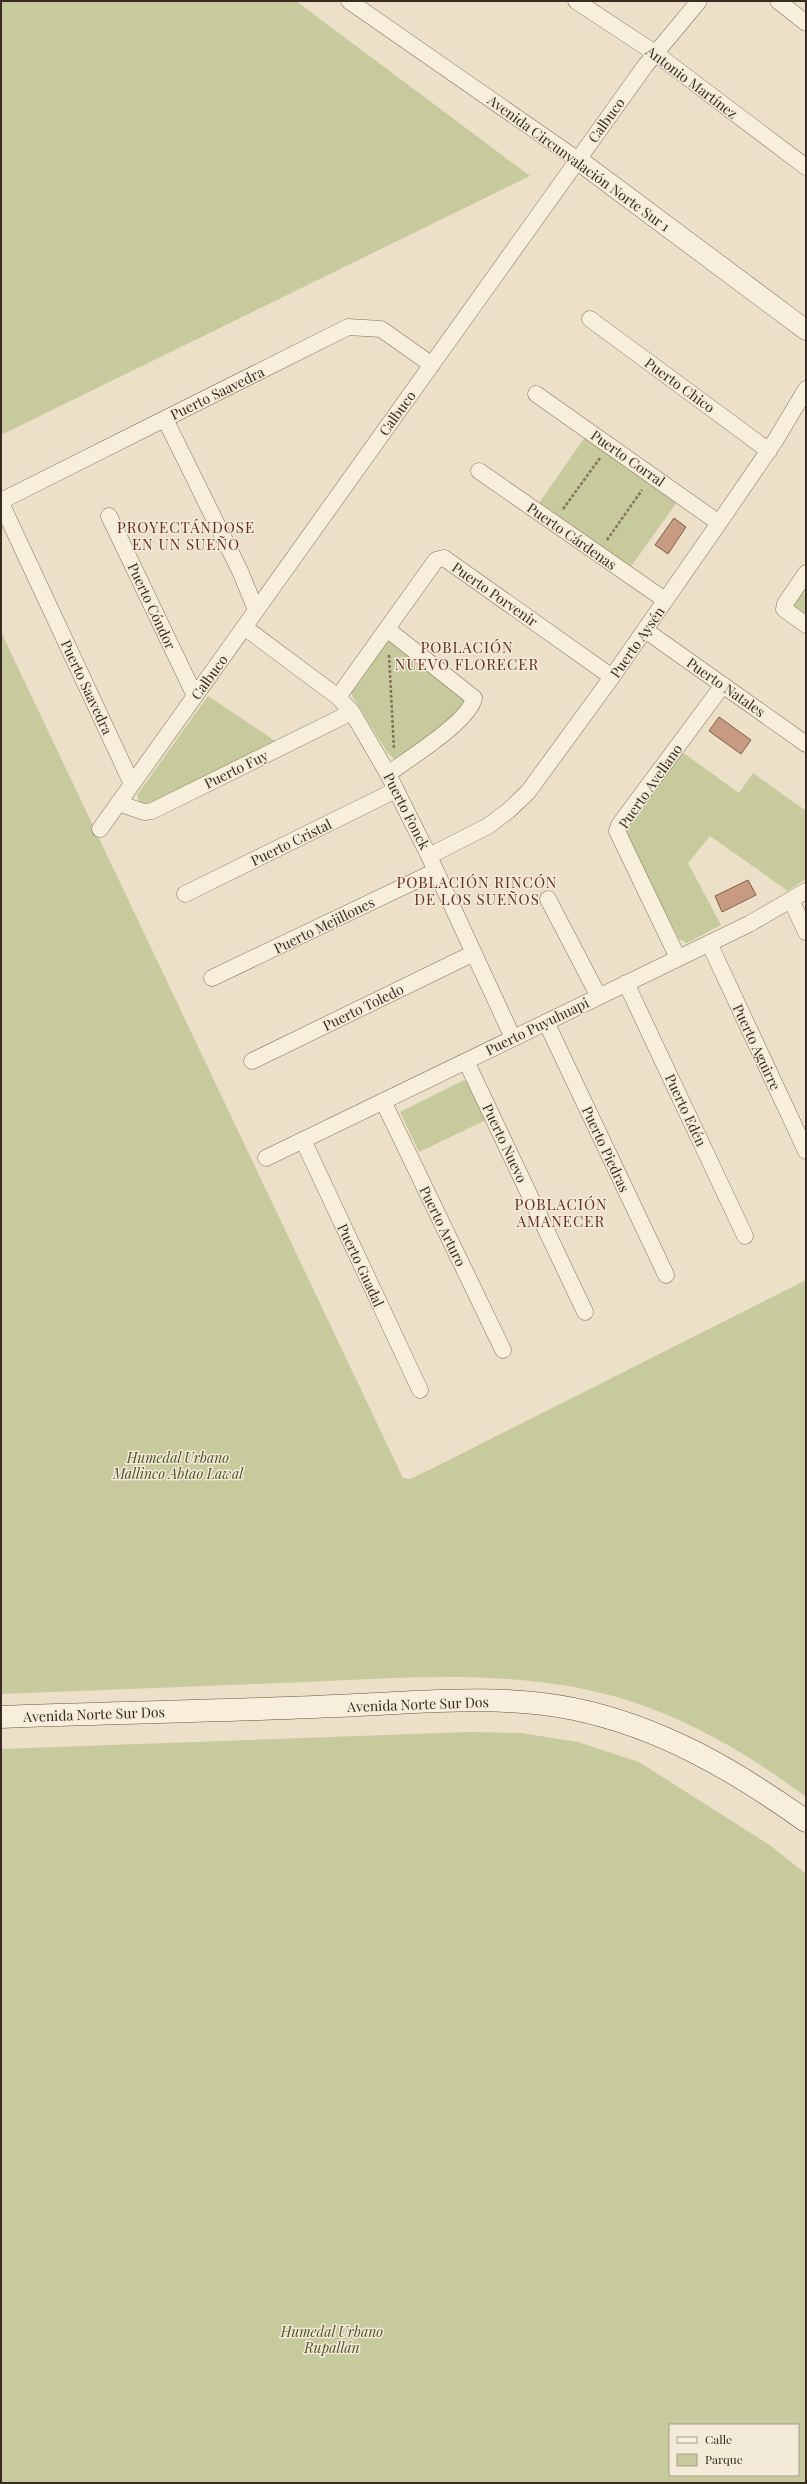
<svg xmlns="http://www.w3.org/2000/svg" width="807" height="2484" font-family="'Playfair Display',serif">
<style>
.green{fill:#c6ca9d;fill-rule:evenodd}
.building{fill:#c79b81;stroke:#855c46}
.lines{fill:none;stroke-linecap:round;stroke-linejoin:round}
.minor-casing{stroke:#87725e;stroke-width:17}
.tertiary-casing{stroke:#87725e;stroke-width:21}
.secondary-casing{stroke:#695341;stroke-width:23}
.path{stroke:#87725e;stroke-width:2.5;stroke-dasharray:3 2;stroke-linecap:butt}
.minor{stroke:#f7eedb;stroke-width:16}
.tertiary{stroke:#f7eedb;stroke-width:20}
.secondary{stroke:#f7eedb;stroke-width:22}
.labels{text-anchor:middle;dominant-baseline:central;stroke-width:3;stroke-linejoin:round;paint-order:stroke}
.street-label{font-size:14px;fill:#382b21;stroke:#f4ead8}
.park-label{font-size:14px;font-style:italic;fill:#4b5429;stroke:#f4ead8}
.neighbourhood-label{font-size:15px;letter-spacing:1px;fill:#622d23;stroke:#f4ead8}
</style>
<rect width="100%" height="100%" fill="#ece0c8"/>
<path class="green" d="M1 1H296L530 176 1 435Z
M585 437 677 502 630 568 539 503Z
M806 584V620L793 607 794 601Z
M1 632 403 1478 410 1479 431 1469 806 1280V1797C753 1757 694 1722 630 1701 527 1668 413 1677 306 1682 205 1686 103 1690 1 1694Z
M388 640H391L467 701 454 718 395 760 387 752 352 696 351 691Z
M208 696 277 742 158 802 140 804 137 795Z
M682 752 739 793 753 773 806 811V879L788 891 710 836 688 863 721 925 687 943 679 939 624 831Z
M464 1080 468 1083 486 1120 419 1152 400 1112Z
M469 1732 521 1733 578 1742 639 1762 771 1846 806 1874V2483H1V1749ZM670 2425H798V2475H670Z"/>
<path class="building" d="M674 518 686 527 668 554 655 545Z
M719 717 751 740 741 754 709 731Z
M748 880 756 895 722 912 715 896Z"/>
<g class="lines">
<defs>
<path id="minor" d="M349 1 578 160
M576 1 655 53 806 167
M778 1 806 23
M590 319 769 451
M536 394 719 523
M165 419 240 571 256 610
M479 471 665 600
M1 501 348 327 381 329 432 365
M1 503 132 784
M109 516 195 696
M806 573 785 604 784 609 806 625
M244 627 338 697 352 712 388 774 429 856 513 1038
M387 629 474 698C470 721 408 759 388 774
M645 630 806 744
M338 697 436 560 444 558 612 677
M118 803 144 812 152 811 352 712
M100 829 645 66 699 1
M429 856 488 826 508 811 528 792 612 677 719 523 775 441 806 389
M185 894 396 790
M548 899 599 997
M791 900 806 932
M709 943 806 1151
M678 958 617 831 619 825 723 685
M212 978 436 871
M626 983 745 1236
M546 1022 666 1275
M252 1061 474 953
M466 1061 585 1312
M383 1101 503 1350
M303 1140 420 1390
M266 1158 749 924 806 891"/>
<path id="tertiary" d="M578 160 806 330"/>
<path id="secondary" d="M1 1717C113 1713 224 1711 336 1706 415 1703 495 1693 574 1709 661 1727 734 1770 806 1821"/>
</defs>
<use href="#minor" class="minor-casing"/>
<use href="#tertiary" class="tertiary-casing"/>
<use href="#secondary" class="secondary-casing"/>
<path class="path" d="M563 509 600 458
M607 540 642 490
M389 655 394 750"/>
<use href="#minor" class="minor"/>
<use href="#tertiary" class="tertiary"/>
<use href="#secondary" class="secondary"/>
</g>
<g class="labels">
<g class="street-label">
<text transform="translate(692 82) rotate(37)">Antonio Martínez</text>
<text transform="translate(606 120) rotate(-54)">Calbuco</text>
<text transform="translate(579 163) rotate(36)">Avenida Circunvalación Norte Sur 1</text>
<text transform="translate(680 385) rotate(36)">Puerto Chico</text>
<text transform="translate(217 393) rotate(-26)">Puerto Saavedra</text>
<text transform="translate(397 413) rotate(-54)">Calbuco</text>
<text transform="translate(628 458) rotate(35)">Puerto Corral</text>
<text transform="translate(572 536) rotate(35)">Puerto Cárdenas</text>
<text transform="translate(495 594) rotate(35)">Puerto Porvenir</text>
<text transform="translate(152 606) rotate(65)">Puerto Cóndor</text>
<text transform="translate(637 642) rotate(-55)">Puerto Aysén</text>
<text transform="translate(209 677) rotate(-54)">Calbuco</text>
<text transform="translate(87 687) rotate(65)">Puerto Saavedra</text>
<text transform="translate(726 687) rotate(35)">Puerto Natales</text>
<text transform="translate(236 769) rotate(-26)">Puerto Fuy</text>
<text transform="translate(650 786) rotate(-55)">Puerto Avellano</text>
<text transform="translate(407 811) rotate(63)">Puerto Fonck</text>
<text transform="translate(291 842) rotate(-26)">Puerto Cristal</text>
<text transform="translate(324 925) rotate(-26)">Puerto Mejillones</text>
<text transform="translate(363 1007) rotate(-26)">Puerto Toledo</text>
<text transform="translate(537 1026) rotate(-26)">Puerto Puyuhuapi</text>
<text transform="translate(757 1047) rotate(65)">Puerto Aguirre</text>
<text transform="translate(686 1110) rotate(65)">Puerto Edén</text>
<text transform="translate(505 1143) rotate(65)">Puerto Nuevo</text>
<text transform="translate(606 1149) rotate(65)">Puerto Piedras</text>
<text transform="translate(443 1226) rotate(64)">Puerto Arturo</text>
<text transform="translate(361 1265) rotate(65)">Puerto Guadal</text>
<text transform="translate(418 1704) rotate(-2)">Avenida Norte Sur Dos</text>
<text transform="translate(94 1714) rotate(-2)">Avenida Norte Sur Dos</text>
</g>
<g class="park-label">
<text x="178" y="1457">Humedal Urbano<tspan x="178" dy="16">Mallinco Abtao Lawal</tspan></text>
<text x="332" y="2331">Humedal Urbano<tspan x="332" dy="16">Rupallán</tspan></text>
</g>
<g class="neighbourhood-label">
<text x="186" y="527">PROYECTÁNDOSE<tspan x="186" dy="17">EN UN SUEÑO</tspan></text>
<text x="467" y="647">POBLACIÓN<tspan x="467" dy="17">NUEVO FLORECER</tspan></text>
<text x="477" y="882">POBLACIÓN RINCÓN<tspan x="477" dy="17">DE LOS SUEÑOS</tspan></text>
<text x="561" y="1204">POBLACIÓN<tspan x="561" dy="17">AMANECER</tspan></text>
</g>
</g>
<rect width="807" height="2484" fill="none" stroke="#382b21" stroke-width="4"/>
<rect x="669" y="2424" width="130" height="52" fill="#f4ead8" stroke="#a99e8f"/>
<rect x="677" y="2437" width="20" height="6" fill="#f7eedb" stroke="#a99e8f"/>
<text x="705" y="2444" font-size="12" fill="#382b21">Calle</text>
<rect x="677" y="2454" width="20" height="12" fill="#c6ca9d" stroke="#a99e8f"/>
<text x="705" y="2464" font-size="12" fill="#382b21">Parque</text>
</svg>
